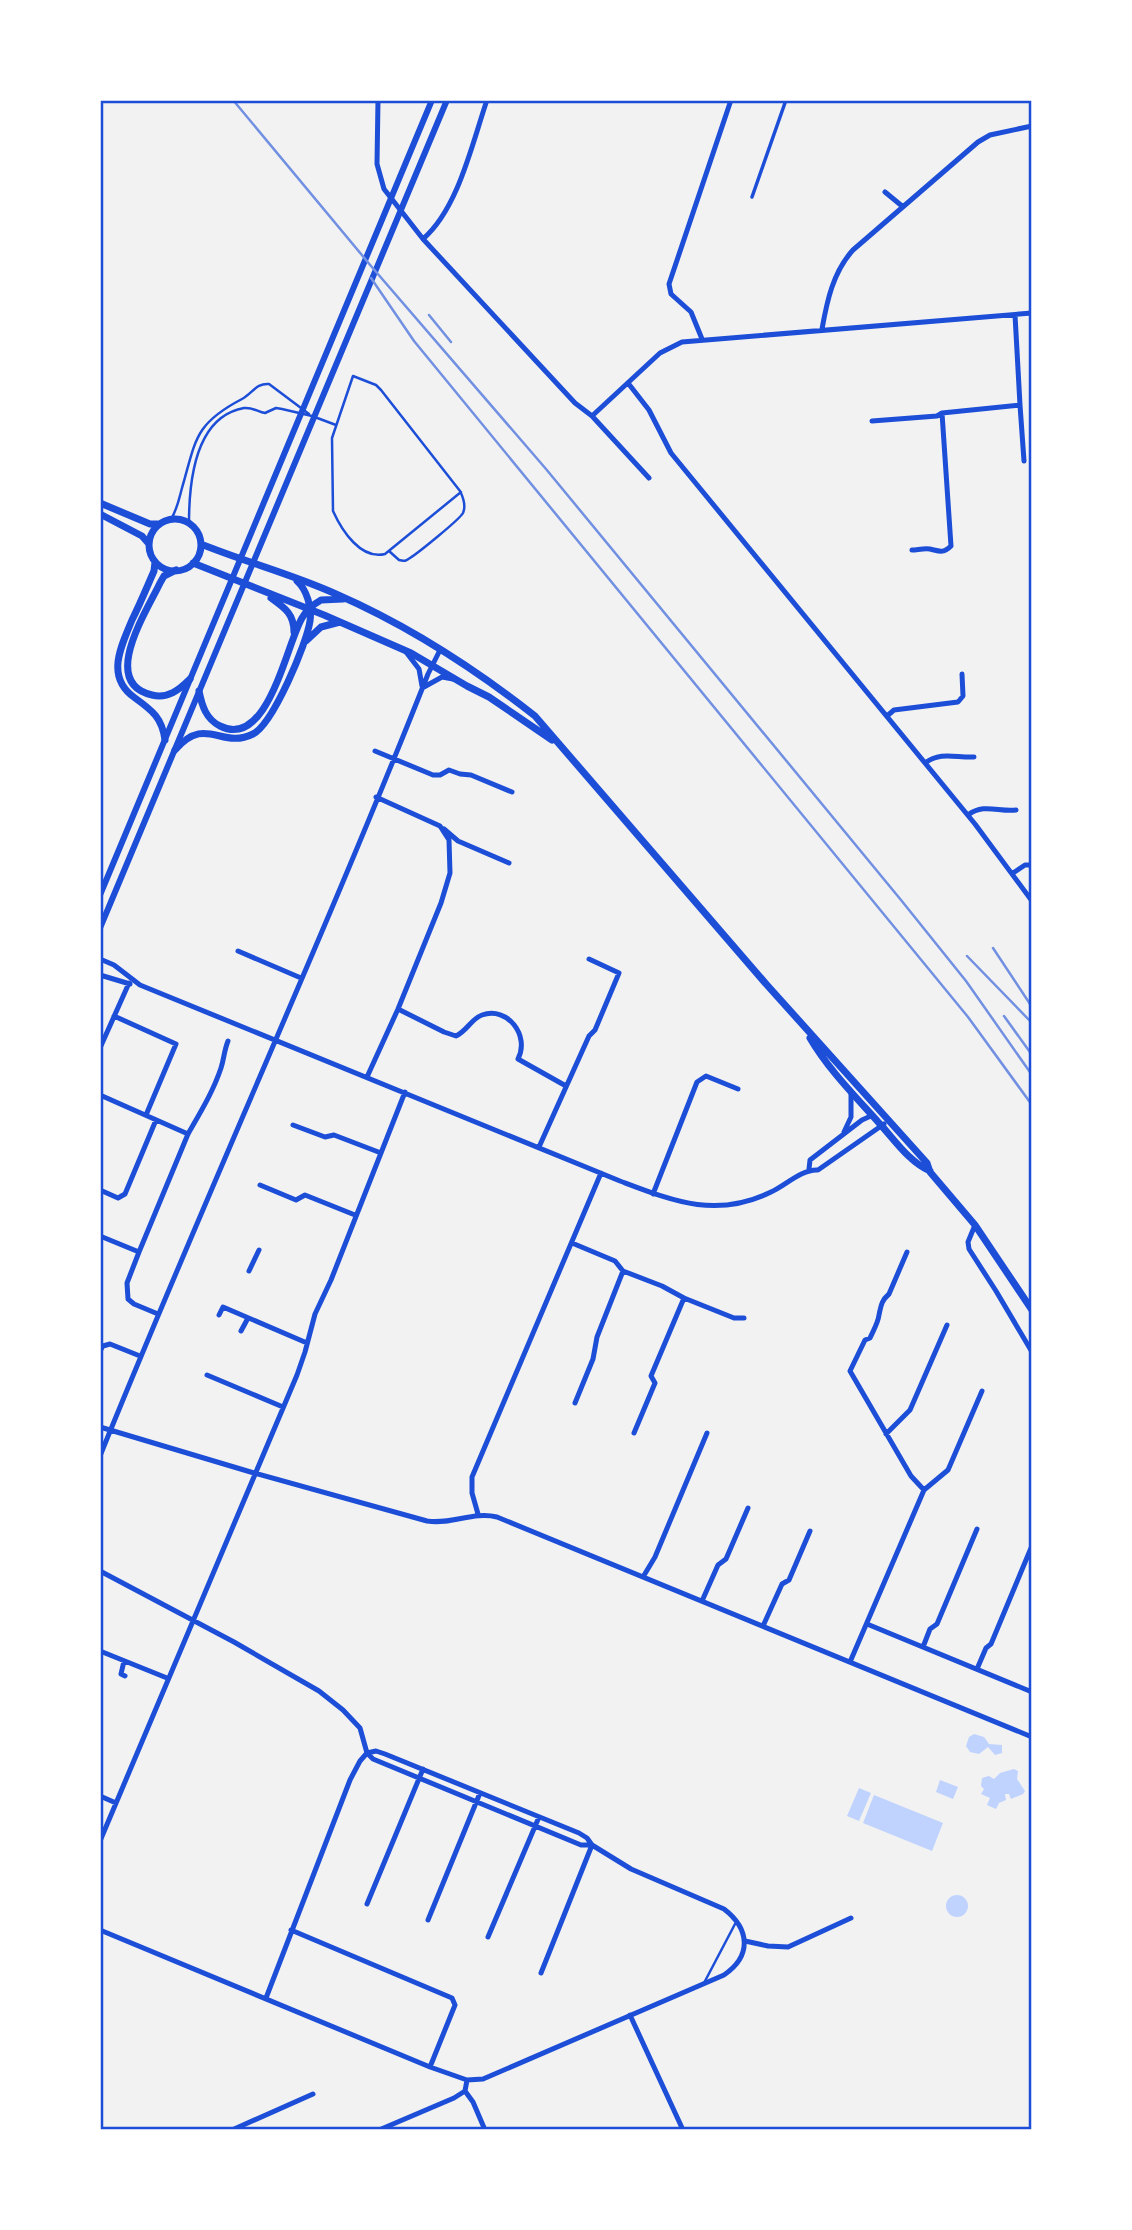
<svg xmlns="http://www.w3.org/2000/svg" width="1132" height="2230" font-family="'Fira Sans Condensed',sans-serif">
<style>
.water{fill:#bfd3fe}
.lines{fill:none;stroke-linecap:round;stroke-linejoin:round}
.service{stroke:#1d4ed8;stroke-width:2.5}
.pedestrian{stroke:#1d4ed8;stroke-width:3.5}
.minor{stroke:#1d4ed8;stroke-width:5}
.tertiary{stroke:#1d4ed8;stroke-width:6}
.secondary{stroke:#1d4ed8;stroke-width:7}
.rail{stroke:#7290e2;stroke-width:2.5}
.neatline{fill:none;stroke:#1d4ed8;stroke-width:2.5}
</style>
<rect width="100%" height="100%" fill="#f2f2f2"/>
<path class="water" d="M974 1734 984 1737 989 1744 1002 1745V1753L995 1755 988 1747 979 1754 970 1752 966 1746 969 1737Z
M1014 1769 1018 1771 1017 1779 1025 1791 1023 1794 1011 1799 1009 1794H1005L1006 1800 999 1803 996 1809 987 1805 990 1798 981 1794 984 1789 981 1786 982 1778 989 1776 994 1779 1000 1773Z
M940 1780 958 1787 953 1799 936 1792Z
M859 1788 871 1793 859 1821 847 1816Z
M874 1795 943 1823 932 1851 863 1823Z
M946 1906a11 11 0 1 1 22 0a11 11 0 1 1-22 0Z"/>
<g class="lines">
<path class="service" d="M171 519C177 510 179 499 182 488 196 440 194 424 242 399 253 393 256 383 269 384L309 414
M189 523C189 483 194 417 244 408 253 407 258 412 265 413L276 408 282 409 312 416 336 425
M389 551 399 560C405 561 404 562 410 558 418 553 459 520 463 513 466 506 463 497 460 491L381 390 376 385 353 376 332 438 333 511C342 531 361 560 385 554L461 492
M704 1983 735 1924"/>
<path class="pedestrian" d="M752 197 786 100"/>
<path class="minor" d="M378 100 377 164 384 189 423 239 575 403 592 416 649 478
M885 192 902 206
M423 239C458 209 472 144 487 100
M822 329C827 301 833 272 853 250L978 142 990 135 1032 126
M702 339 691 312 671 294 669 284 731 100
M628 383 649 410 671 453 975 824 1032 901
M1020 405 1024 461
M592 416 660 353 682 342 1032 313
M872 421 937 416 942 413 1020 405 1015 315
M912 550C917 550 924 548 930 549 939 551 943 554 951 546L942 413
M406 652 419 669 422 686
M424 687 442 677 453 679
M887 716 894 710 958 702 963 696 962 674
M375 751 433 775H440L449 770 460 774 471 775 512 792
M925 763C941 751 956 758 974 757
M968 815C984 803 998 812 1016 810
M444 829 458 841 509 863
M1013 873 1025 865H1032
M238 951 301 978
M100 959 114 965 140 985 620 1181C673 1201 716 1219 771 1192 786 1185 802 1169 818 1170L884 1124
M100 975 130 984
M398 1009 444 1032 456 1036C467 1031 471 1019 482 1015 508 1006 530 1036 518 1059L566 1086
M114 1016 176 1044 146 1115
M100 1048 129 983
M367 1077 398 1009 441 903 450 873 449 840 440 826 376 797
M100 1095 188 1134
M293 1125 325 1137 334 1135 381 1153
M844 1132 851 1117V1092
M539 1147 589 1036 595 1030 619 973 589 959
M809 1169 810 1160 862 1120 873 1115
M260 1185 296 1200 305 1195 355 1215
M100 1190 118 1198 125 1194 156 1120
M653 1194 697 1082 706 1076 738 1089
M975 1225 968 1242 969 1249 996 1291 1032 1352
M100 1236 139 1252 127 1283 128 1299 134 1304 158 1314
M572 1243 615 1261 623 1271
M139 1252 188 1134C200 1113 213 1092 221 1068 224 1059 224 1051 228 1041
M907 1252 889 1294C881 1301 881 1306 879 1315 878 1323 873 1331 870 1338L865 1340 850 1371 911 1476 924 1490
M249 1271 259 1250
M684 1298 734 1318H744
M219 1315 223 1307 307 1343
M241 1331 248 1318
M100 1351 103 1346 110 1344 140 1356
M207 1375 283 1407
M575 1403 593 1359 597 1337 623 1271 662 1286 684 1298 651 1376 655 1383 634 1433
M100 1427 254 1473 427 1521C452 1525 473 1511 497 1517L1032 1737
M886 1434 910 1410 947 1325
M100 1456C206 1194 324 937 428 674L440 650
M478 1514 472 1493V1477L601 1173
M100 1571 234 1642 319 1691 343 1710 360 1728 367 1753 373 1759 581 1845H592
M643 1577 655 1557 707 1433
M702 1601 718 1565 726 1559 748 1508
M867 1624 1032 1692
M763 1626 782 1584 789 1580 810 1531
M923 1647 930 1629 937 1624 977 1529
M100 1651 167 1678
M124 1661 121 1674 125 1676
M850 1662 924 1490 948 1470 982 1391
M977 1669 986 1648 991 1644 1031 1548
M100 1796 116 1803
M100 1841 297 1375 305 1352 315 1314 331 1280 405 1092
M367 1904 423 1769
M428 1920 480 1793
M100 1930 430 2067 467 2080 483 2079 724 1975C752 1956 750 1929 724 1909L631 1869 592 1845 587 1838 579 1833 385 1754 376 1751 367 1753
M291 1930 452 1998 455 2005 430 2067
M488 1937 539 1817
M745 1941 768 1946 788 1947 851 1918
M541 1973 592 1845
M266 1998 350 1780 360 1761 367 1753
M630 2015 683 2130
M465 2091 473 2102 485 2130
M232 2130 313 2094
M379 2130 454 2098 465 2091 467 2080"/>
<path class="tertiary" d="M100 895 432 100
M100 928 447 100"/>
<path class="secondary" d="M100 503 150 524H159
M100 514 142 536 149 544
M149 545a26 26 0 1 1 52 0a26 26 0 1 1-52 0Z
M201 544C245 562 292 574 336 594 407 625 474 668 535 716L767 985 927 1163 930 1172 975 1225 1032 1310
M155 562 154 571C147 587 140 604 132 620 121 647 105 677 135 698 153 711 162 718 165 740
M193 563 324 615 411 653 467 686 489 697 552 740
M176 570 164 576 160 583C147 611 99 683 152 695 168 699 179 690 190 679
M271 598C285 608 294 614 294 632
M306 641 321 627 340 622
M199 691C202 706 206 719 220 726 268 750 286 645 302 618 306 611 314 604 321 600L343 599
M175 750C206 714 221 750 253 734 273 724 307 643 310 621 312 608 307 590 297 581
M810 1038C828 1069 855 1096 879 1123 894 1139 909 1162 930 1171"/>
<path class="rail" d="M233 100 371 266 546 469 901 900 966 981 1032 1075
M371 278 414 341 968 1017 1032 1105
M429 315 451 342
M993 948 1032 1007
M967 956 1032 1023
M1004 1016 1032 1055"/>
</g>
<rect width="1132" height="2230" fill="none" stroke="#ffffff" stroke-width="203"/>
<rect x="102" y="102" width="928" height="2026" class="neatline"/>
</svg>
